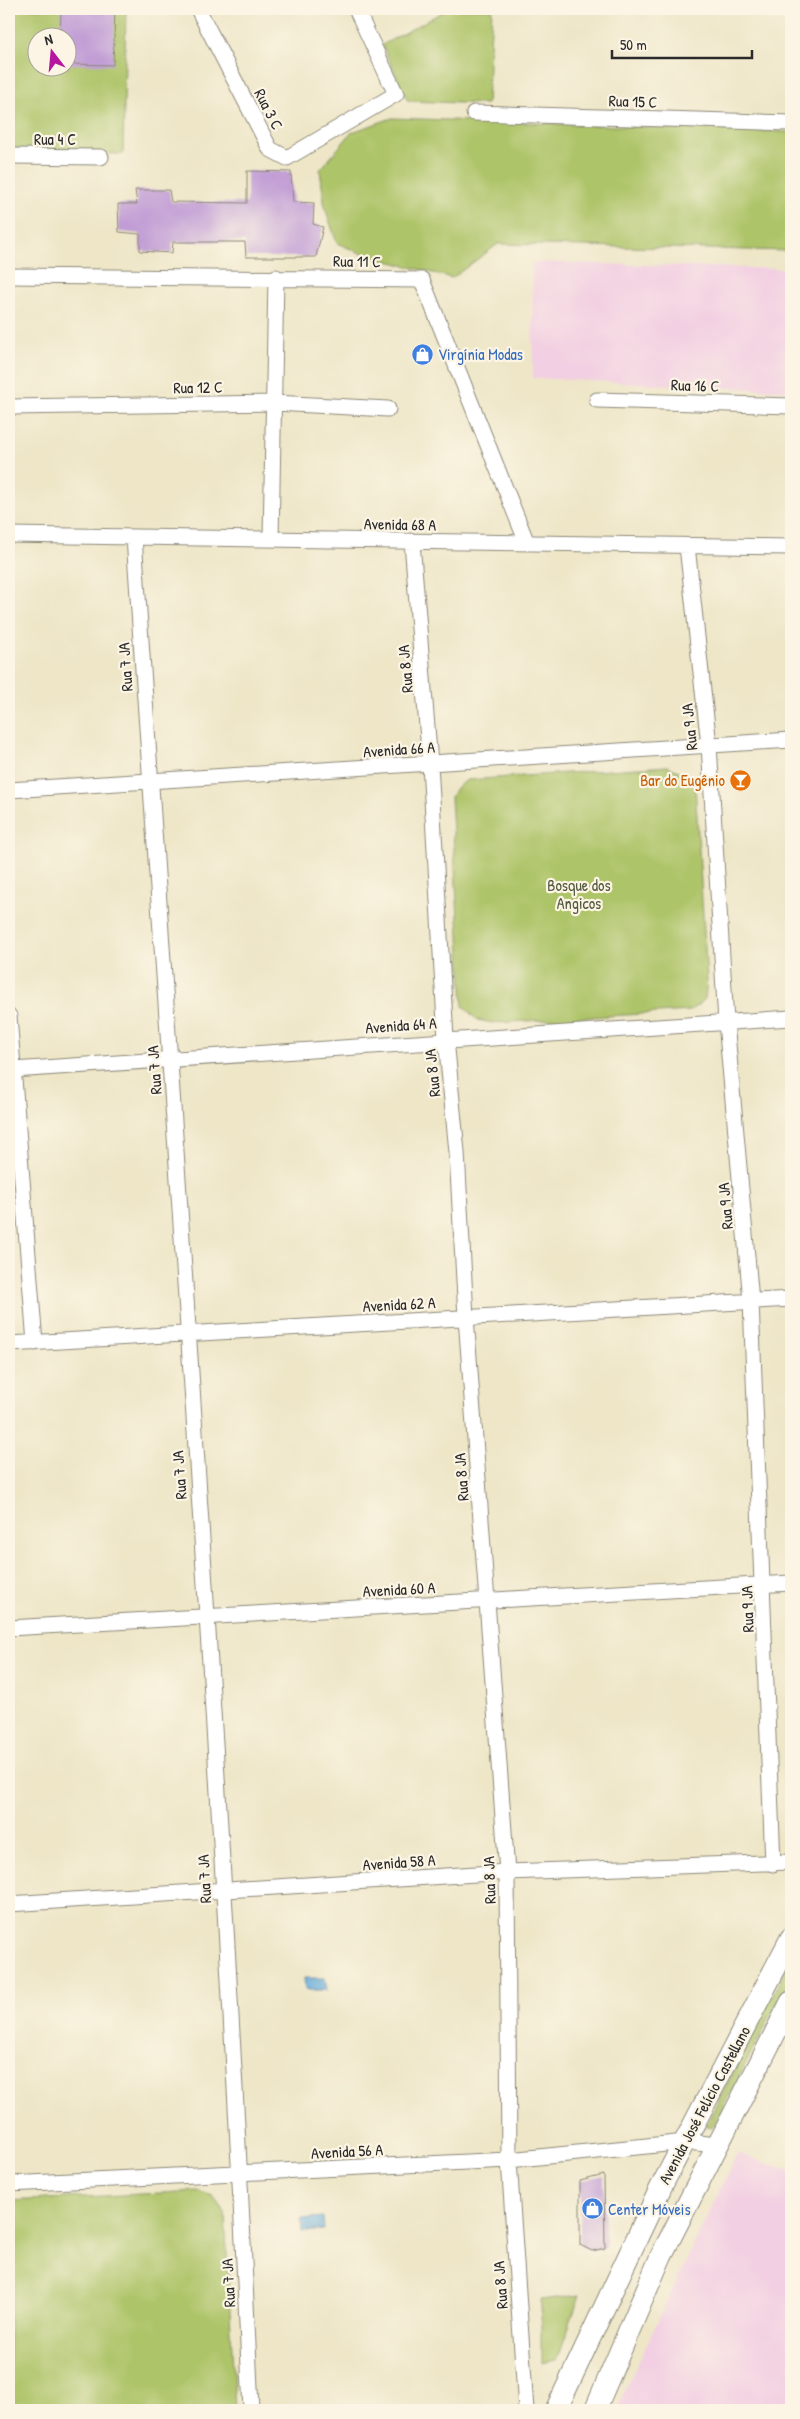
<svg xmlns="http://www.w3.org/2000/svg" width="800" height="2419" font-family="'Patrick Hand',sans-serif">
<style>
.built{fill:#f2cfe2}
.green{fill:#aec469;stroke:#6c784a;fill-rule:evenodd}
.water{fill:#63aad9;stroke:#476a82}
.building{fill:#c19dd5}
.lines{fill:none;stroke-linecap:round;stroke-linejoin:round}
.minor-casing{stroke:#8c8879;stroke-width:17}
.secondary-casing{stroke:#8c8879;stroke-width:23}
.minor{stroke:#fff;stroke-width:15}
.secondary{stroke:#fff;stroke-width:21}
.labels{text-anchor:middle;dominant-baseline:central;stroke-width:4.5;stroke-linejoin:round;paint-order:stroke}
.street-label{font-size:16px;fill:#2b2b2b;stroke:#fcf5e5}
.shop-label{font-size:16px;fill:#366cbe;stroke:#fcf5e5;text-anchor:start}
.food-label{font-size:16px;fill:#c56008;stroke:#fcf5e5;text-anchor:end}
.park-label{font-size:16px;fill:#52593e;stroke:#fcf5e5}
</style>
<rect width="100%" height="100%" fill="#fcf5e5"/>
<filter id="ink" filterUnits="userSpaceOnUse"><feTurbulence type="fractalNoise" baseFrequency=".02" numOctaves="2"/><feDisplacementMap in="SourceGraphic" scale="10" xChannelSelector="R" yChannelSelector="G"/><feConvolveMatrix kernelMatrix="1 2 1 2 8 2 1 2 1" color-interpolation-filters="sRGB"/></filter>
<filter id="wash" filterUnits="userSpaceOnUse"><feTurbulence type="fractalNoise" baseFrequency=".0096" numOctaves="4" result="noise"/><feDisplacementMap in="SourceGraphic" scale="20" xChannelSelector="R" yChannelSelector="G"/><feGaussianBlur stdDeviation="1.12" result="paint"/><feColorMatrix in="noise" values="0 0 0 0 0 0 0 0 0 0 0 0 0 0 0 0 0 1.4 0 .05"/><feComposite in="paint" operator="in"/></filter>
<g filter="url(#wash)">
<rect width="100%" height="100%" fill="#eee6c7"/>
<path class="built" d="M532 262 791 269V391L533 378Z
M737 2153 791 2171V2410H616Z"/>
<path class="green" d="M9 9H126L123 154 9 152ZM38 38H68V68H38Z
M448 9H492L487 104 408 101 382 45Z
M392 118 788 132 791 135V251L498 244 452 278 365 255 337 243 325 208 320 170 352 132Z
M667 766 683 773 695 785 707 980 705 999 690 1011 493 1023 477 1020 463 1006 451 797 456 788 467 780Z
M791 1959V1977L712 2128 706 2125Z
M198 2191 213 2196 225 2212 235 2410H9V2201Z
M580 2295 557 2360 541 2363V2300Z"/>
<path class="water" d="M304 1978H325L327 1990H305Z
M323 2217 324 2230 302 2232 301 2219Z"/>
<g id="blocks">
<path class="building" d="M61 9H115L113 65 68 64V38H60Z
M247 171 291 172 293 202 314 203 313 224 323 227 316 257H246L245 242H173L172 253 140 251V234L119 232 118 204H137L135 190H169L171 202 247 203Z
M604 2175 605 2248 592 2251 580 2245V2181Z"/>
</g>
</g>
<g filter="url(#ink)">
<use href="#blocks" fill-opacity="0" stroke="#8c8879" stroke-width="1"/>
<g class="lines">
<defs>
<path id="minor" d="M198 9 270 149 287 158 396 94 356 9
M474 113 791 123
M9 156 101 157
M9 276 422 280 527 543
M597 400 791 406
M9 407 274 403 388 409
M9 535 791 547
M134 537C176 1161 223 1785 251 2410
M271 539 276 277
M412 542 430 764 446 1039 457 1152 466 1317 507 1872 509 2160 526 2410
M687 546 709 745 726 1022 751 1301 773 1864
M9 790 791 740
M9 1016 35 1343
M13 1070 791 1018
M9 1344 791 1299
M9 1628 791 1583
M9 1904 507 1872 791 1862
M9 2184 509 2160 686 2142 718 2145"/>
<path id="secondary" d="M556 2410 661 2187 791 1938
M595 2410 661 2256 791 2002"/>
</defs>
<use href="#minor" class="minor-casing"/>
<use href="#secondary" class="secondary-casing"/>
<use href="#minor" class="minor"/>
<use href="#secondary" class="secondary"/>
</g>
</g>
<defs>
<symbol id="shop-disc" viewBox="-11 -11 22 22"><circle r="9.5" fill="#3f7fe0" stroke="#fcf5e5"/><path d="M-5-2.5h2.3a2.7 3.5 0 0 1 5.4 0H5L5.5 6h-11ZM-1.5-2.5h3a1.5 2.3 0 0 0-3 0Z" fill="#fff"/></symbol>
<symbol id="bar-disc" viewBox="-11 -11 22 22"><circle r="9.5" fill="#e8710a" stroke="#fcf5e5"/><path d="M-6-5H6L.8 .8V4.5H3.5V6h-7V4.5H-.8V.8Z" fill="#fff"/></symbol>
</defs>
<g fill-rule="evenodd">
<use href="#shop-disc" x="410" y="342" width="25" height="25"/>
<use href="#bar-disc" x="728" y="768" width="25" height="25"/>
<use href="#shop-disc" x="580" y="2196" width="25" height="25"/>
</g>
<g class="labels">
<g class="street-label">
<text transform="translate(633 101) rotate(2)">Rua 15 C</text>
<text transform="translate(269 109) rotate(63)">Rua 3 C</text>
<text x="55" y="139">Rua 4 C</text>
<text transform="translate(357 261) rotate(1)">Rua 11 C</text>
<text transform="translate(695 385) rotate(2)">Rua 16 C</text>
<text transform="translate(198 387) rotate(-1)">Rua 12 C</text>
<text transform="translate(400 524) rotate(1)">Avenida 68 A</text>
<text transform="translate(125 667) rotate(-94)">Rua 7 JA</text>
<text transform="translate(405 669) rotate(-95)">Rua 8 JA</text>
<text transform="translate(689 727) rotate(-96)">Rua 9 JA</text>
<text transform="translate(399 749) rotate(-4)">Avenida 66 A</text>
<text transform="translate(401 1025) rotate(-4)">Avenida 64 A</text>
<text transform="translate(154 1070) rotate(-94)">Rua 7 JA</text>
<text transform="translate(432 1073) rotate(-96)">Rua 8 JA</text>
<text transform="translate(725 1206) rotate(-95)">Rua 9 JA</text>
<text transform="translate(399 1304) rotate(-3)">Avenida 62 A</text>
<text transform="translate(179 1475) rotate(-94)">Rua 7 JA</text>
<text transform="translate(461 1477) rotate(-94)">Rua 8 JA</text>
<text transform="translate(399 1589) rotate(-3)">Avenida 60 A</text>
<text transform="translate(747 1609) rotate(-92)">Rua 9 JA</text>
<text transform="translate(399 1862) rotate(-4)">Avenida 58 A</text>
<text transform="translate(204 1879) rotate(-93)">Rua 7 JA</text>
<text transform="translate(489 1880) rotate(-92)">Rua 8 JA</text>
<text transform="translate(704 2105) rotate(-62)">Avenida José Felício Castellano</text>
<text transform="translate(347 2151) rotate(-3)">Avenida 56 A</text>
<text transform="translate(228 2283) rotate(-93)">Rua 7 JA</text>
<text transform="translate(500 2285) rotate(-94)">Rua 8 JA</text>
</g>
<g class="shop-label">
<text x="438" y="354">Virgínia Modas</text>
<text x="608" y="2209">Center Móveis</text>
</g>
<g class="food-label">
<text x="725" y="780">Bar do Eugênio</text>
</g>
<g class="park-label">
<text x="579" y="885">Bosque dos<tspan x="579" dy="18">Angicos</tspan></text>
</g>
</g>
<rect width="800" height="2419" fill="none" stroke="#fcf5e5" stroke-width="30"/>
<g transform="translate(52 52) rotate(344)"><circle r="24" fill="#fcf5e5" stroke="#a8a49b"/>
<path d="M0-4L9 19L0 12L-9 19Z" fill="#b5179e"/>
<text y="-8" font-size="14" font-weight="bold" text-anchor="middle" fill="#2b2b2b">N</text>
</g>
<path d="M612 50v8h140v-8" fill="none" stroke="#2b2b2b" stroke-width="2.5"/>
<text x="620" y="50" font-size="15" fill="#2b2b2b" stroke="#fcf5e5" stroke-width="4" paint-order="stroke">50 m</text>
</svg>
